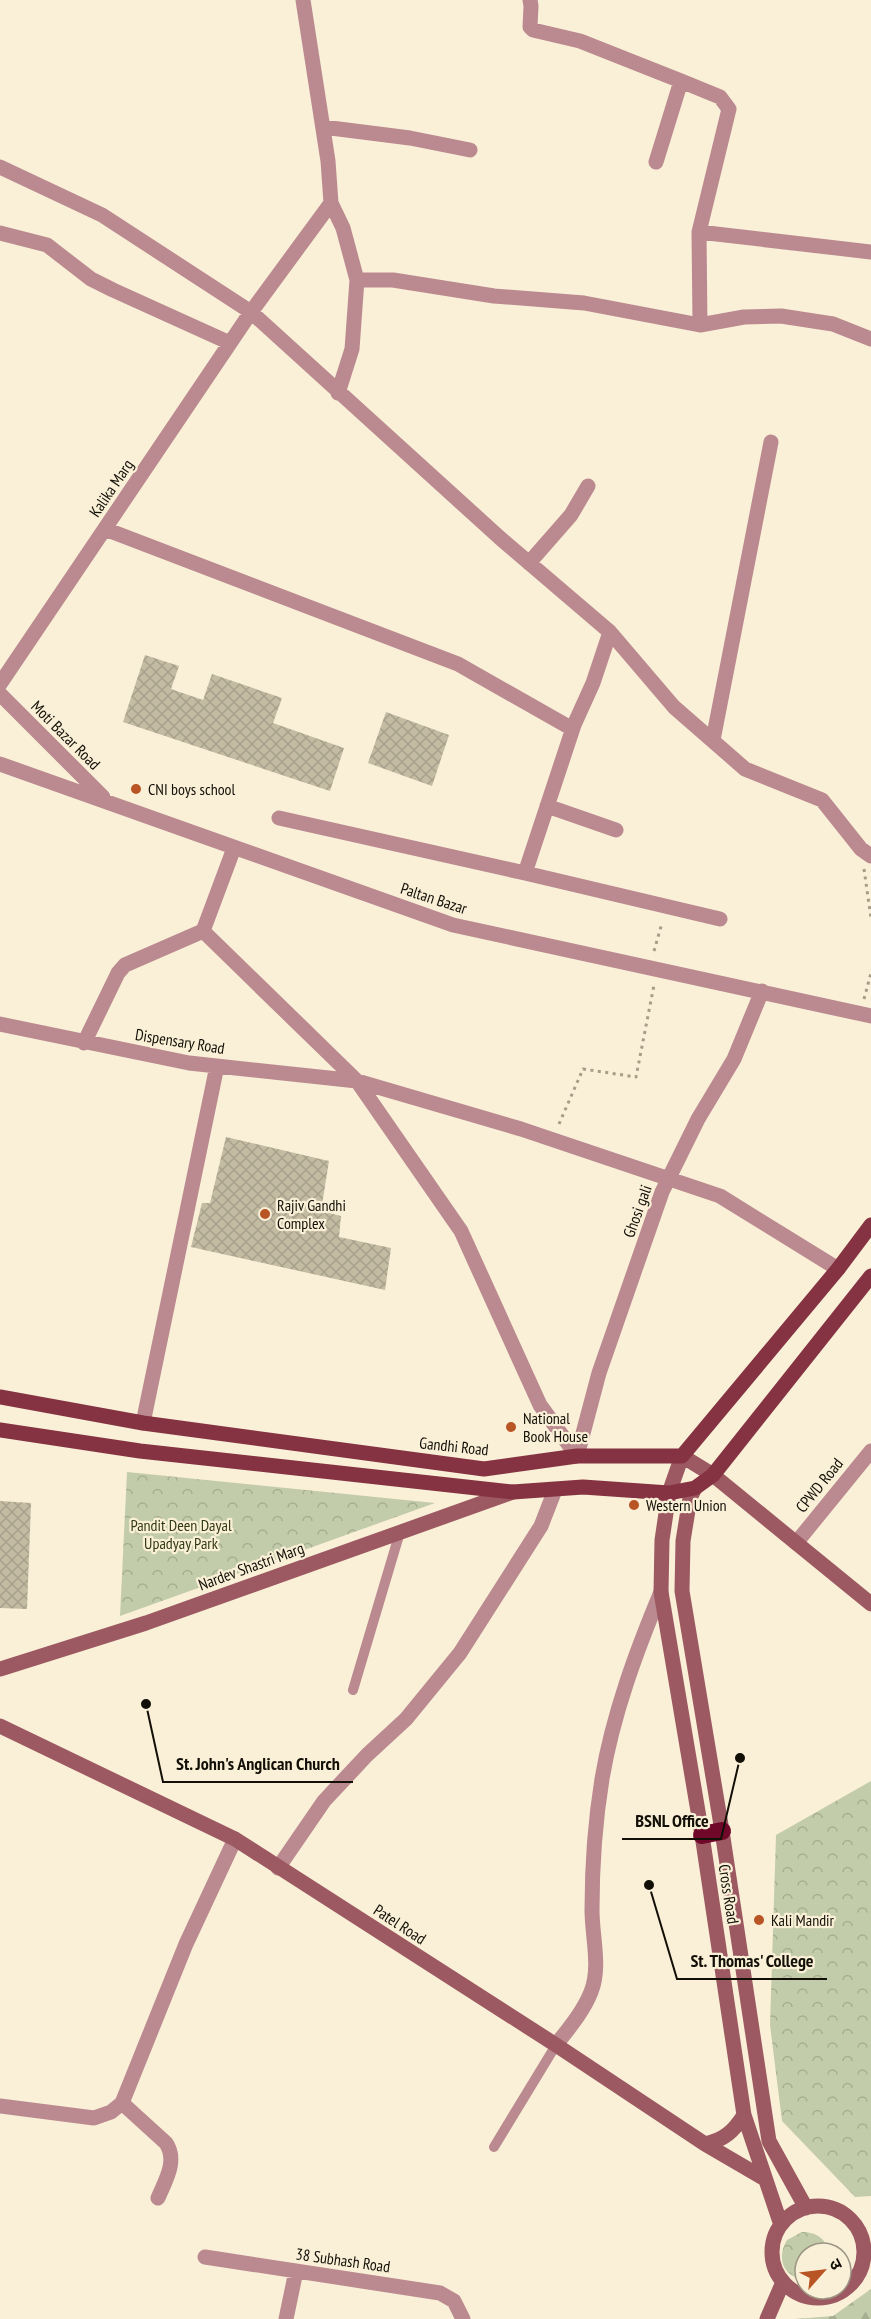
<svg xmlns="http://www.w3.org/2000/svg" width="871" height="2319" font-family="'PT Sans Narrow','Noto Sans Devanagari',sans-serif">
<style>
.forest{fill:url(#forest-firs)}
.park{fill:url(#park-crowns)}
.building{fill:url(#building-cross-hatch)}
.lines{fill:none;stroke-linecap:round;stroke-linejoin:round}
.path{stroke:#a49d8a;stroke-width:3;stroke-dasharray:3 4.5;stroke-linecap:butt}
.lane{stroke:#bb8a90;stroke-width:10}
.street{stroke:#bb8a90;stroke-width:15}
.secondary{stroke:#9d5962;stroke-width:15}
.primary{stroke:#853343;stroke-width:15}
.highway{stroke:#6f0829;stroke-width:18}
.poi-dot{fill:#b95424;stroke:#faf0d7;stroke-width:2}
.labels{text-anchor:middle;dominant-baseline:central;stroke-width:4.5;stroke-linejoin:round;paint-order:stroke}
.street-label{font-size:16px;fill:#120f07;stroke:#faf0d7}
.poi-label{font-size:16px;fill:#120f07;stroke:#faf0d7;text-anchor:start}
.park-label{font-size:16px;fill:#313a12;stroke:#faf0d7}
.leader{fill:none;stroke:#120f07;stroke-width:2}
.callout-dot{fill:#120f07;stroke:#faf0d7;stroke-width:2}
.callout-label{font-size:18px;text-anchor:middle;font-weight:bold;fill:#120f07;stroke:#faf0d7;stroke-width:4.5;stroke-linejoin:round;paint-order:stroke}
</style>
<defs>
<pattern id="forest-firs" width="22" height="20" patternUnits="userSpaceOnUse" patternTransform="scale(1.5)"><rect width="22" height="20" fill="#c3ccaa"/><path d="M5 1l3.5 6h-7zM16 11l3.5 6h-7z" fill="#a6ae91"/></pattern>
<pattern id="park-crowns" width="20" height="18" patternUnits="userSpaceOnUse" patternTransform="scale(1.5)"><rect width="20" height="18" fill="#c3ccaa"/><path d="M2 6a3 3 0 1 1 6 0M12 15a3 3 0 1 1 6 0" fill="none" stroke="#a6ae91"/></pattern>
<pattern id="building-cross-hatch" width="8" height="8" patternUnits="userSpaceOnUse" patternTransform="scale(1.5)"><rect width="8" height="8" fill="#c4bba3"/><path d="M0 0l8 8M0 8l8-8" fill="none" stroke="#a7a08b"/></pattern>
</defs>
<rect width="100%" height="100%" fill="#faf0d7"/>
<path class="forest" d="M871 2289V2319H795L833 2316Z"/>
<path class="park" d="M127 1472 435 1503 120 1616Z
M871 1781V2196L855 2197 782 2121 770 2025 776 1835Z
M802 2232C816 2232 826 2238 829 2253H805V2280C783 2277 776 2258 787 2240Z"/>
<path class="building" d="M145 655 179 666 171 689 203 700 212 674 282 698 273 723 344 748 330 791 123 722Z
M386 712 449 735 432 786 368 763Z
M226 1137 329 1161 321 1211 341 1216 339 1237 391 1248 385 1290 191 1247 202 1203H210Z
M0 1501 31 1503 27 1609 0 1608Z"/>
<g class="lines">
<path class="path" d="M864 869 871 918
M654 951 662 923
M864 999 871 973
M559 1124 583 1069 636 1077 654 985"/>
<path class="lane" d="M353 1690 400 1532
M494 2147 556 2045"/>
<path class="street" d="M530 0 531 6 530 27 533 30 580 41 681 81 720 97 729 109 699 232 871 252
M323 127 410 138 470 150
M656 162 681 81
M0 167 102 215 251 312 500 538 610 632 674 707 745 769 822 800 861 849 871 856
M331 203 343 228 357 280 352 349 338 393
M699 232 700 325
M0 233 47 245 91 279 113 290 230 343
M357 280H393L494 296 584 303 700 325 744 317 781 316 833 324 871 339
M105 529 458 664 569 727 574 725 593 683 610 632
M529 563 571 515 588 486
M0 684 251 312 331 203 328 161 303 0
M0 694 103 797
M713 740 771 442
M0 764 453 925 871 1016
M547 806 616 830
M279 818 525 873 574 725
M234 848 203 931 357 1081 461 1231 540 1405 577 1456
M525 873 720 919
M0 1024 189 1063 357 1081 521 1129 720 1196 838 1269
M84 1043 118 973 125 965 203 931
M143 1423 217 1066
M577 1456 599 1373 662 1192 698 1119 734 1059 762 991
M796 1543 871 1451
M278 1868 324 1801 367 1755 406 1719 460 1653 541 1526 555 1490
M556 2045C569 2028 583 2012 591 1992 601 1967 592 1937 592 1910 592 1866 595 1822 602 1779 613 1714 636 1652 661 1592
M122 2103 166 2143C178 2161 165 2181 158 2198
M0 2106 94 2118 111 2112 122 2103 186 1944 235 1839
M205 2257 440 2293 454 2301 463 2319
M286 2319 296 2271"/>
<path class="secondary" d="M695 1488 690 1498 683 1541 682 1591 722 1831 769 2141 806 2208
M0 1669 146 1623 513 1492
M0 1726 235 1839 556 2045 705 2144 765 2179
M705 2144C724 2140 734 2131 744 2115
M772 2252a46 46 0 1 1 92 0a46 46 0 1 1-92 0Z
M781 2225 744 2115 702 1835 661 1592 662 1540 669 1493 682 1456 713 1475 871 1604
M767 2319 783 2282"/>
<path class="primary" d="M0 1397 143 1423 484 1469 577 1456H682L838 1269 871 1225
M0 1430 140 1451 513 1492 583 1487 669 1493 695 1488 713 1475 871 1276"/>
<path class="highway" d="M702 1835 722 1831"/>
</g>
<g class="poi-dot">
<circle cx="136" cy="789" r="6"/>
<circle cx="265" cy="1214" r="6"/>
<circle cx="511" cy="1427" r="6"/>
<circle cx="634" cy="1505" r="6"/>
<circle cx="759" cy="1920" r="6"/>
</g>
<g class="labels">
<g class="street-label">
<text transform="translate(111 488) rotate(-56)">Kalika Marg</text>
<text transform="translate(66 735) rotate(45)">Moti Bazar Road</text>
<text transform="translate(434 898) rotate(18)">Paltan Bazar</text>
<text transform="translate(180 1041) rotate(9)">Dispensary Road</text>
<text transform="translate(637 1211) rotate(-70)">Ghosi gali</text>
<text transform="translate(454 1446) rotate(6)">Gandhi Road</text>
<text transform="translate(819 1485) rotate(-51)">CPWD Road</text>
<text transform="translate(251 1566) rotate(-20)">Nardev Shastri Marg</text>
<text transform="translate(729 1894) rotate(81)">Cross Road</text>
<text transform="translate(400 1924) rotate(33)">Patel Road</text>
<text transform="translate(343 2260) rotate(8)">38 Subhash Road</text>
</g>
<g class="poi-label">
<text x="148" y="789">CNI boys school</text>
<text x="277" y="1205">Rajiv Gandhi<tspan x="277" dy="18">Complex</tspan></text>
<text x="523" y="1418">National<tspan x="523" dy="18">Book House</tspan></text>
<text x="646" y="1505">Western Union</text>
<text x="771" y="1920">Kali Mandir</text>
</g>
<g class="park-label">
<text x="181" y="1525">Pandit Deen Dayal<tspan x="181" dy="18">Upadyay Park</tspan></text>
</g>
</g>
<path class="leader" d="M146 1704L163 1782H353M740 1758L721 1839H622M649 1885L677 1979H827"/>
<g class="callout-dot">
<circle cx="146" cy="1704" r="6"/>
<circle cx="740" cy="1758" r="6"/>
<circle cx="649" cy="1885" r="6"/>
</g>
<g class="callout-label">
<text x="258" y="1770">St. John's Anglican Church</text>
<text x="672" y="1827">BSNL Office</text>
<text x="752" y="1967">St. Thomas' College</text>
</g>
<g transform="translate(823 2271) rotate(62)"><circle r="28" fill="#faf0d7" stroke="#9d9684" stroke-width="1.5"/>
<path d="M0-4.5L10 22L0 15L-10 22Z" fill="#b95424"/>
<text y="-9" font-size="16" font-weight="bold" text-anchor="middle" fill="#120f07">उ</text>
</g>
</svg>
